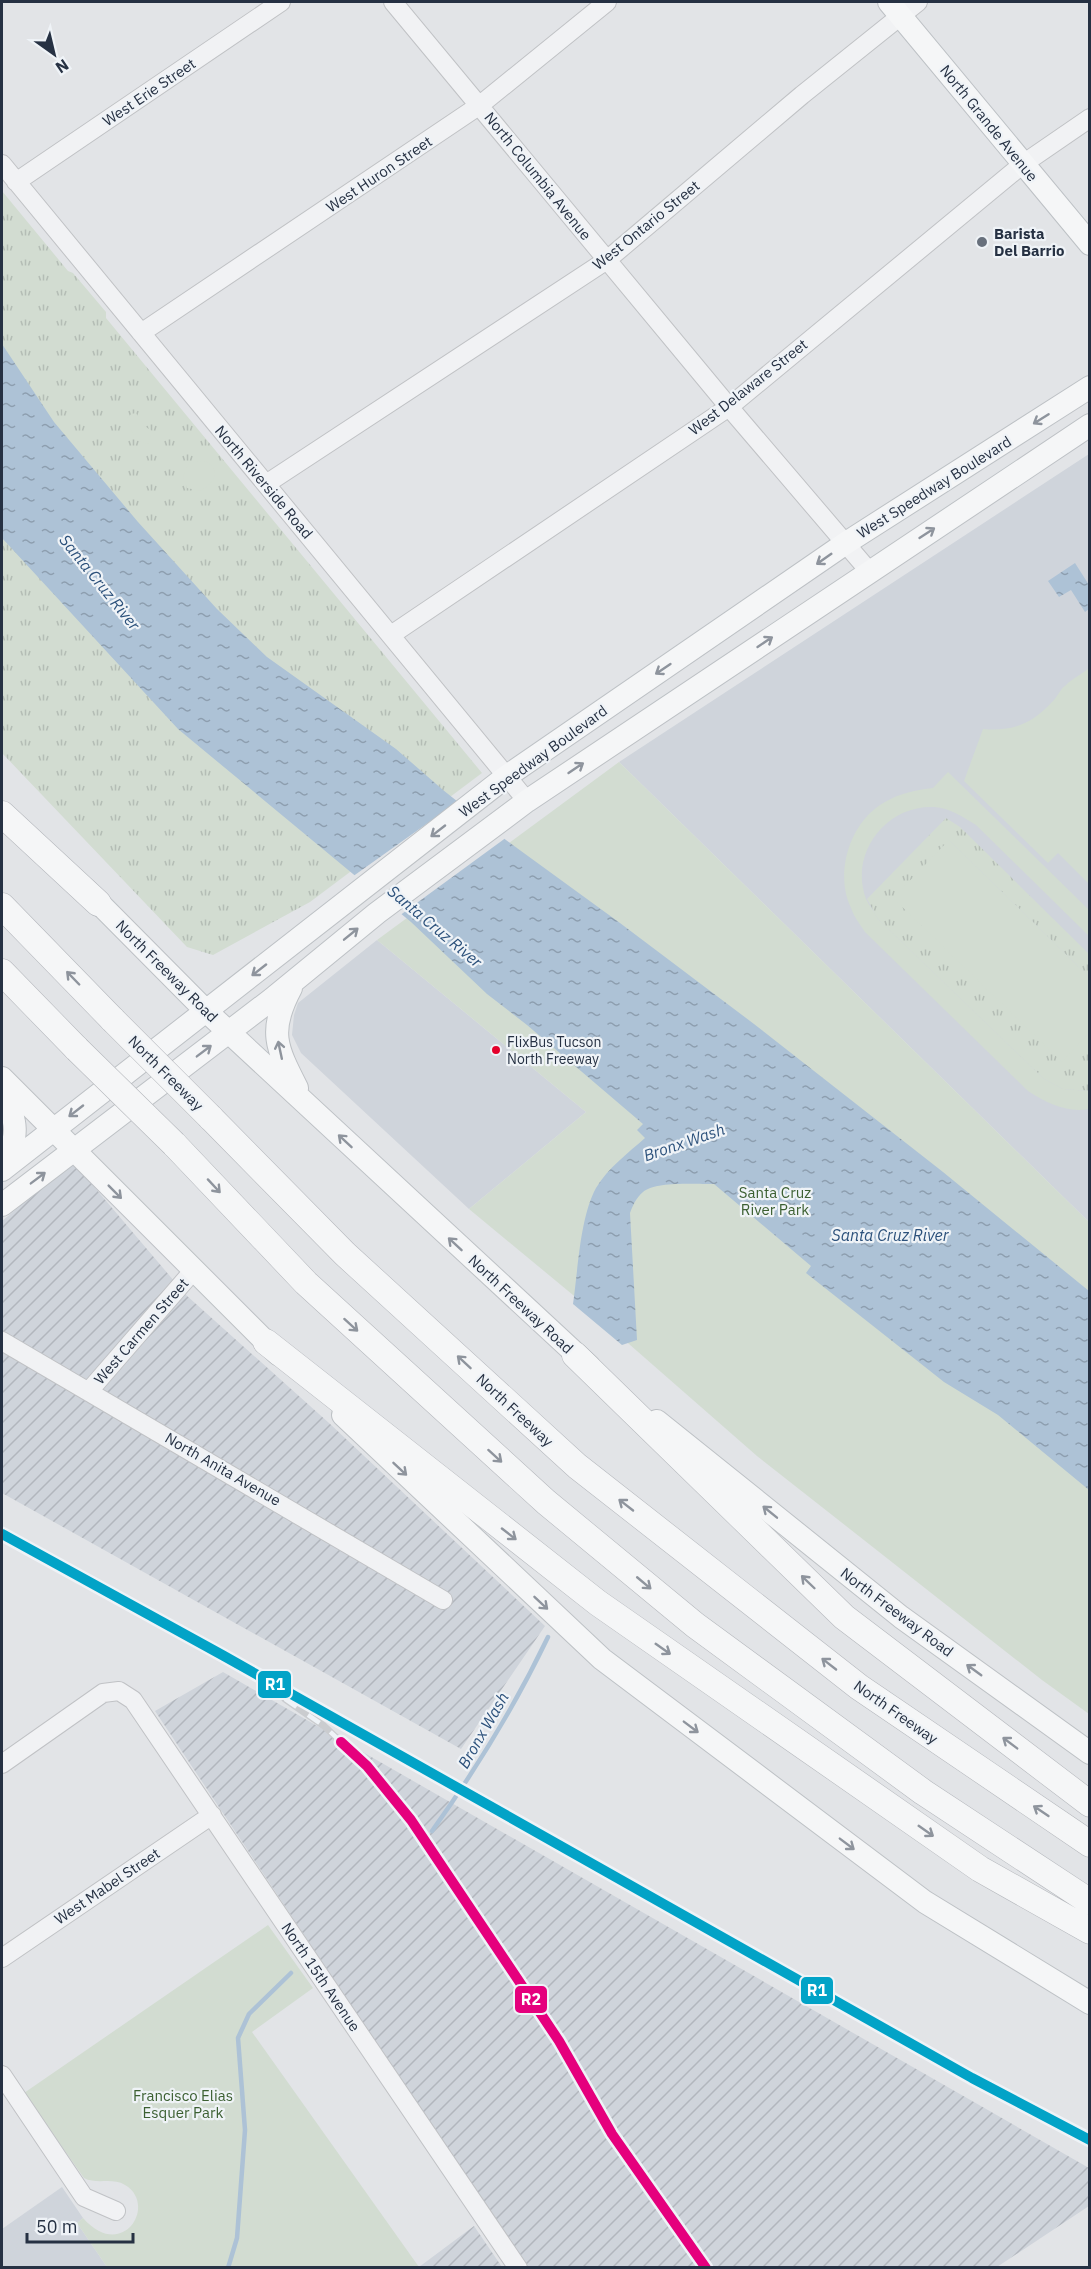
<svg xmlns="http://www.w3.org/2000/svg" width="1091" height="2269" font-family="'IBM Plex Sans',sans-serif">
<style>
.built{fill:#cfd4db}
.industrial{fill:url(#industrial-furrows)}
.grass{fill:url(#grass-tufts)}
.park{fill:#d2dcd1}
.water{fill:url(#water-ripples)}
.pier{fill:#e2e4e7}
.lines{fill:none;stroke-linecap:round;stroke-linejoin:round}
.stream{stroke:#adc2d6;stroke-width:4.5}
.minor-casing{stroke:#c0c2c5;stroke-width:20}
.major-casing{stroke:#bdc1c5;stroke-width:24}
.highway-casing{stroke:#b4b7bc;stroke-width:27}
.minor{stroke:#f1f2f4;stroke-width:18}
.major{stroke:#f5f6f7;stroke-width:22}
.highway{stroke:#f5f6f7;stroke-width:26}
.rail-casing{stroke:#cacccf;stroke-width:7}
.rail{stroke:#eff3f7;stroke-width:4.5;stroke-dasharray:14;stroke-linecap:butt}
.highway-bridge-casing{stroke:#b4b7bc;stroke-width:27;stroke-linecap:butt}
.highway-bridge{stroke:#f5f6f7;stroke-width:26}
.rail-1-casing{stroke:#eff3f7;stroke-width:15}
.rail-2-casing{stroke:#eff3f7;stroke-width:15}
.rail-1{stroke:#02a3c7;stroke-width:10}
.rail-2{stroke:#e5007d;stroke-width:10}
.oneway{stroke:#8e949d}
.poi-dot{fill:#68707c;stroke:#eff3f7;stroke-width:2}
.bus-dot{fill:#e4002b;stroke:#eff3f7;stroke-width:2}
.labels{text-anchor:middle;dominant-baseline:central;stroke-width:4.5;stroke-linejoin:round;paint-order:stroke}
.bus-label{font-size:14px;fill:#263143;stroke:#eff3f7;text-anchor:start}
.street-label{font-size:15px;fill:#263143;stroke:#eff3f7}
.poi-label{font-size:15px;font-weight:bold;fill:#263143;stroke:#eff3f7;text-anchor:start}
.park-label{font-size:15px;fill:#3c6032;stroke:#eff3f7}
.water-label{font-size:16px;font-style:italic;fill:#2c517b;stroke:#eff3f7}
.line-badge{stroke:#eff3f7;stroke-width:2}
.badge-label{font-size:16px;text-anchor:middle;font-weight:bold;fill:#fff}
</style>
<defs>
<pattern id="industrial-furrows" width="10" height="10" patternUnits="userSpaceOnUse" patternTransform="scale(1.5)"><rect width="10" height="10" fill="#cfd4db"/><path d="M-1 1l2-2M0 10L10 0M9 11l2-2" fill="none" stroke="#b2b6bd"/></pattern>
<pattern id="grass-tufts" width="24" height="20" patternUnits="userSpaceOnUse" patternTransform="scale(1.5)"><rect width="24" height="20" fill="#d2dcd1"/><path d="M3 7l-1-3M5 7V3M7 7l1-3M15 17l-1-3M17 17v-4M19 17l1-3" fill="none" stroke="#b4bdb5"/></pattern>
<pattern id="water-ripples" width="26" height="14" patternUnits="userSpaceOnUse" patternTransform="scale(1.5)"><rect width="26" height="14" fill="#adc2d6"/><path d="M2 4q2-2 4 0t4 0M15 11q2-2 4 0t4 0" fill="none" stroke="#8d9eaf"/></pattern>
</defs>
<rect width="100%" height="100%" fill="#e2e4e7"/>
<path class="built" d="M1089 454V1222L619 762Z
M377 940 586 1112 469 1209 301 1053 292 1035 294 1015 298 1003Z
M62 2187 83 2218 77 2223 107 2267 2 2268V2229Z"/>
<path class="industrial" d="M73 1162 186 1295 329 1423 545 1626 461 1749 2 1493V1221Z
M223 1672 1089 2168V2206L997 2267H525L155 1711Z
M474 2226 502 2267H419Z"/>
<path class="grass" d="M2 191 68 271 73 273 106 312V318L482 773 310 902 213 955 187 947 2 753Z
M946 818 960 827 1089 954V977L950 841 1061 1061 1089 1033V1091L1063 1089 1044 1079 878 919 867 899Z"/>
<path class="park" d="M136 413 143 425 152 431 148 444C134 442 131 431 127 419L131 414Z
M205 461C222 470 214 483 201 491L187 488 183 476 189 463Z
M1089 668V884L1058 853 1048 863 964 781 983 729C1011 732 1032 724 1051 703 1057 698 1060 689 1066 685 1073 678 1082 674 1089 668Z
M619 762 1089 1222V1714L1042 1680 757 1456 573 1295 469 1209 586 1112 377 940Z
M948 772 1089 910V936L976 825C963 817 950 808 934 807 886 805 849 853 866 899 869 906 875 912 878 919L1044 1079 1063 1089 1089 1091V1109C1066 1113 1047 1103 1028 1091L865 932C860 924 854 917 851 908 834 873 850 821 885 802 900 793 916 790 933 788Z
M949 840 1089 977V1033L1062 1062 893 898Z
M268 1925 313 1988 252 2032 419 2267H107L77 2223 83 2218C123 2263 158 2204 125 2185 112 2177 97 2185 84 2178L24 2093Z"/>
<path class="water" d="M2 344 54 422 138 522 217 609 267 657 396 749 443 790 506 840 620 923 754 1024 943 1172 1089 1291V1490L998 1415 944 1382 806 1273 811 1266 714 1184C697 1184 655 1181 643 1192 636 1198 633 1205 630 1213L637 1340 622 1345 573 1304C578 1270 580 1217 596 1188 608 1168 628 1153 645 1138L637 1130 643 1124 527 1025 487 994 411 922 178 729 2 538Z
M1075 563 1089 585V609L1085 612 1071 590 1059 597 1048 581Z"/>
<path class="pier" d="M460 800 507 837 399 916 352 877Z"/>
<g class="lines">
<path class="stream" d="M432 1831C477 1768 515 1706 548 1637
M228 2268 237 2238 245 2130 238 2038 249 2014 291 1973"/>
<defs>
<path id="minor" d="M393 2 729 407 869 571
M2 164 527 801
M16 182 281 2
M141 333 480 105 607 2
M266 484 607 260 802 95 918 2
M391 635 729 407 1023 164 1090 118
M2 1341 443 1600
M89 1391 193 1271
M2 1764 103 1693 119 1691 133 1700 518 2268
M2 1958 212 1815
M2 2075 84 2197 116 2211"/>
<path id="major" d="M889 2 1090 244
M86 890 206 1011 589 1366
M291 988C268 1031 276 1047 297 1088
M2 1078 278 1354
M2 1091C18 1121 20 1137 2 1167
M2 1170 507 776 846 543 1090 387
M2 1205 272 999 377 913 527 801 1090 425
M343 1415 602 1659 925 1902 1090 2003
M657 1421 901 1617 1090 1753"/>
<path id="highway" d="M2 814 98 903
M2 906 113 1020
M2 972 77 1049
M210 1117 345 1254 577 1466 859 1687 1090 1844
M174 1144 306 1283 546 1502 695 1625 923 1792 1090 1902
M266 1342 598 1603 980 1869 1090 1931
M575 1355 844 1617 1090 1804"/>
</defs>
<use href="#minor" class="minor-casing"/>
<use href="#major" class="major-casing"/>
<use href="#highway" class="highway-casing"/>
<use href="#minor" class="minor"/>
<use href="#major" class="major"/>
<use href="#highway" class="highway"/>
<defs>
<path id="rail" d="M2 1534 224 1656 972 2078 1090 2140
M285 1699 324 1726 367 1766 411 1820 559 2041 612 2134 706 2268"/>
</defs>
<use href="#rail" class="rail-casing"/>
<use href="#rail" class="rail"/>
<defs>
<path id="highway-bridge" d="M113 1020 210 1117
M77 1049 174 1144"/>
</defs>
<use href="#highway-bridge" class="highway-bridge-casing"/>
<use href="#highway-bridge" class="highway-bridge"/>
<defs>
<path id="rail-1" d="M2 1534 224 1656 972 2078 1090 2140"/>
<path id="rail-2" d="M341 1742 367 1766 411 1820 559 2041 612 2134 706 2268"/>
</defs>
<use href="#rail-1" class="rail-1-casing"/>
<use href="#rail-2" class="rail-2-casing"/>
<use href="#rail-1" class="rail-1"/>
<use href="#rail-2" class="rail-2"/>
</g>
<defs><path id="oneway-shaft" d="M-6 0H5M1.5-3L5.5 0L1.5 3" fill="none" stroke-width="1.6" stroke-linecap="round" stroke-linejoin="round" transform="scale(1.5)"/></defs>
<g class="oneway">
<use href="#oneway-shaft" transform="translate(1041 419) rotate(148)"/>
<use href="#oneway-shaft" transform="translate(927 533) rotate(-33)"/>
<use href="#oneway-shaft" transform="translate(824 559) rotate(145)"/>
<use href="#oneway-shaft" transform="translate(765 642) rotate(-34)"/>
<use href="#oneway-shaft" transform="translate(663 669) rotate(146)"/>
<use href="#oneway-shaft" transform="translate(576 768) rotate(-34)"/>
<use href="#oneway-shaft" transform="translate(438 831) rotate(142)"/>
<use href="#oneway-shaft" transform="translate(351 934) rotate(-39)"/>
<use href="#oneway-shaft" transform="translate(259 970) rotate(142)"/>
<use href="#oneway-shaft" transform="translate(73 978) rotate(-134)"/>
<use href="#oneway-shaft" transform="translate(280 1050) rotate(-102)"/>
<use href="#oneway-shaft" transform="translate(204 1051) rotate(-37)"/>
<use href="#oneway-shaft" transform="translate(76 1111) rotate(142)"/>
<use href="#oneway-shaft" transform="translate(345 1141) rotate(-137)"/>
<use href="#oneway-shaft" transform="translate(38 1178) rotate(-37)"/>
<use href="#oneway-shaft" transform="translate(214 1186) rotate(47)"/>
<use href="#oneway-shaft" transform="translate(115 1192) rotate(45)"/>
<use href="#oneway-shaft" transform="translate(455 1244) rotate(-137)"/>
<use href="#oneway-shaft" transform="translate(351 1325) rotate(42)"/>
<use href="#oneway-shaft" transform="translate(464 1362) rotate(-137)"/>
<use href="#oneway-shaft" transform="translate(495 1456) rotate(42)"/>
<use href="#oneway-shaft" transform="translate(400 1469) rotate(43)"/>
<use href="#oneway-shaft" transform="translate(626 1505) rotate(-142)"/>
<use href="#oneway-shaft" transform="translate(770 1512) rotate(-141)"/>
<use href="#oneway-shaft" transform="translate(509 1534) rotate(38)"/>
<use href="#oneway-shaft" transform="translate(808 1582) rotate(-136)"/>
<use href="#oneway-shaft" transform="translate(644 1583) rotate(40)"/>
<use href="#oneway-shaft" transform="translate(541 1603) rotate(43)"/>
<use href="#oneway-shaft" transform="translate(663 1649) rotate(35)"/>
<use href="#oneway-shaft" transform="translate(829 1664) rotate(-142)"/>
<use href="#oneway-shaft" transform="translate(974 1670) rotate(-144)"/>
<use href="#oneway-shaft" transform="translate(691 1727) rotate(37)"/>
<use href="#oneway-shaft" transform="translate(1010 1743) rotate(-143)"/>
<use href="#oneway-shaft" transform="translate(1041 1811) rotate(-146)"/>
<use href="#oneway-shaft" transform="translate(926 1831) rotate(35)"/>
<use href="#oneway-shaft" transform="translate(847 1844) rotate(37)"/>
</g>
<circle class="poi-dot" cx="982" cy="242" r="6"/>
<circle class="bus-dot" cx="496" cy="1050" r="5"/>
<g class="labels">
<g class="bus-label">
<text x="507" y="1042">FlixBus Tucson<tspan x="507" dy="17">North Freeway</tspan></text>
</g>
<g class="street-label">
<text transform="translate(149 92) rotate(-34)">West Erie Street</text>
<text transform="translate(989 123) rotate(51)">North Grande Avenue</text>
<text transform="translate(379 174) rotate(-34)">West Huron Street</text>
<text transform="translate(538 176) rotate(51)">North Columbia Avenue</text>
<text transform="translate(646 225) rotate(-39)">West Ontario Street</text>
<text transform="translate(748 387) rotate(-38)">West Delaware Street</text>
<text transform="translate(264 482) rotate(50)">North Riverside Road</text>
<text transform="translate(934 487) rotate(-32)">West Speedway Boulevard</text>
<text transform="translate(533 761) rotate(-36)">West Speedway Boulevard</text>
<text transform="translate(167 971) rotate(45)">North Freeway Road</text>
<text transform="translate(166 1073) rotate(45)">North Freeway</text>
<text transform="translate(521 1304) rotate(43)">North Freeway Road</text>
<text transform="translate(141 1331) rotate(-49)">West Carmen Street</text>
<text transform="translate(515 1410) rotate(43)">North Freeway</text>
<text transform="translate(223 1469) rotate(30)">North Anita Avenue</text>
<text transform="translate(897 1612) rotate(37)">North Freeway Road</text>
<text transform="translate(896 1712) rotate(35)">North Freeway</text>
<text transform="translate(107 1886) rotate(-34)">West Mabel Street</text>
<text transform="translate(321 1977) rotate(56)">North 15th Avenue</text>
</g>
<g class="poi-label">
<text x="994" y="233">Barista<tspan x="994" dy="17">Del Barrio</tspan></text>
</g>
<g class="park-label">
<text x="775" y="1192">Santa Cruz<tspan x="775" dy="17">River Park</tspan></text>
<text x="183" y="2095">Francisco Elias<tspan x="183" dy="17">Esquer Park</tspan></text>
</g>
<g class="water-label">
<text transform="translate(100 582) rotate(51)">Santa Cruz River</text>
<text transform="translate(435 926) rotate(40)">Santa Cruz River</text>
<text transform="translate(684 1142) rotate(-19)">Bronx Wash</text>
<text x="890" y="1235">Santa Cruz River</text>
<text transform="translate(483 1730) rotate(-60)">Bronx Wash</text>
</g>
</g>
<g class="line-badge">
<rect x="257" y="1670" width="35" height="29" rx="6" fill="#02a3c7"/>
<rect x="800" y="1976" width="34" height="29" rx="6" fill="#02a3c7"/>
<rect x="514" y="1985" width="34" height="29" rx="6" fill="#e5007d"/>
</g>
<g class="badge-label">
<text x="275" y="1690">R1</text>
<text x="817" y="1996">R1</text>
<text x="531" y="2005">R2</text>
</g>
<rect width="1091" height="2269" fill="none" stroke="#263143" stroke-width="6"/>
<g transform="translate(54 54) rotate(146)" stroke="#eff3f7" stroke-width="4.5" paint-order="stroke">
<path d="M0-4.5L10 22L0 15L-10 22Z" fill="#263143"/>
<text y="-9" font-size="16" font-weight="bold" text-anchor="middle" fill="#263143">N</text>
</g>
<path d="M27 2233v9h106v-9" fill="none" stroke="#263143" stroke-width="3"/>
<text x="36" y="2233" font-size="18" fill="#263143" stroke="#eff3f7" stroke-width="4.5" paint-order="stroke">50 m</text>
</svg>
